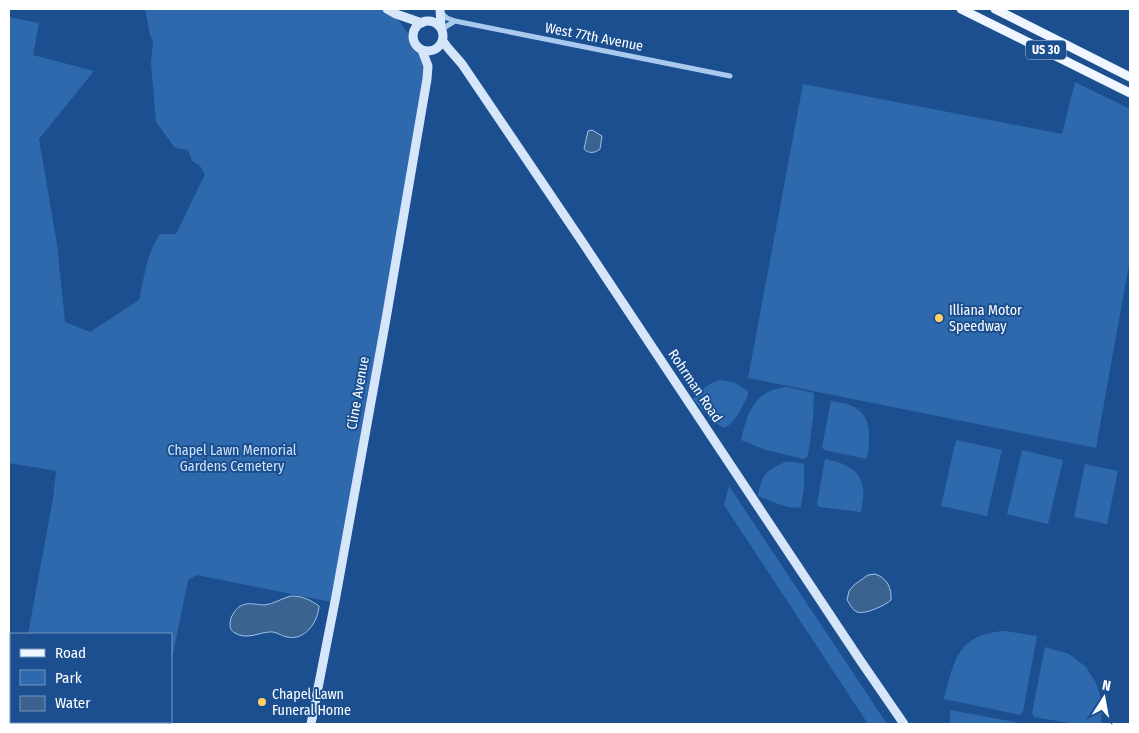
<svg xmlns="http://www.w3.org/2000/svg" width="1139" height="733" font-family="'Fira Sans Condensed',sans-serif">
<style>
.green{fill:#2e69ad}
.water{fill:#3c6290;stroke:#9cc4f0}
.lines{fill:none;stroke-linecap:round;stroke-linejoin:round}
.street{stroke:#a9c9ee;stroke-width:5}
.secondary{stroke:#d6e6fa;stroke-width:9}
.primary{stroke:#f0f6ff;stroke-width:9}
.poi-dot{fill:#ffd166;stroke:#1b4f8f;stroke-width:2}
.labels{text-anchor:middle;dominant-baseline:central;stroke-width:4;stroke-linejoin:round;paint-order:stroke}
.shield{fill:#1b4f8f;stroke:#bbcadd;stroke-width:1}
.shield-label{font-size:12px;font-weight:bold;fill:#fff}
.street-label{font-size:14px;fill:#fff;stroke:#1b4f8f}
.poi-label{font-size:14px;fill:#fff;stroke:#1b4f8f;text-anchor:start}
.park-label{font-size:14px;fill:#cfe3fa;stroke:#1b4f8f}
</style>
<rect width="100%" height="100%" fill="#1b4f8f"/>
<path class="green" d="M145 9H380C398 15 403 25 412 41 413 44 416 47 419 50 424 58 424 68 425 77L331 602 197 575 188 580 171 664V634H28L53 498 56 471 9 463V17L39 23 33 55 94 71 39 139 57 244 65 322 90 332 139 300C144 278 147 252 160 234H176L205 174 200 166 192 161 188 150 175 148 156 122 151 63 153 42 150 35Z
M1075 82 1130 109V259L1096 448 748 378 803 84 1062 134Z
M720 380 733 382 748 391V395C742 407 736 424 723 428L710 419 693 399C701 389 708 384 720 380Z
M787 387 814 393 813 418 808 456 804 459 766 450 741 440C747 412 755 390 787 387Z
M831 401C836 402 842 403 847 404 874 413 870 436 867 459L824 450 822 447Z
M956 440 1002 450 987 516 941 506Z
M1022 450 1063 460 1048 524 1007 514Z
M825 459C843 463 859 467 863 488 864 495 862 505 861 512L819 507 817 503Z
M785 462H795L804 464V487L801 507C790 511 769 500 758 496 761 476 766 470 785 462Z
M1085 464 1118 471 1107 524 1074 517Z
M729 486 887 724H868L724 505Z
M1005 631 1037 636 1023 712 1020 715 944 699C954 660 958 634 1005 631Z
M1045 647 1069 654 1086 667 1096 683 1102 702 1101 724H1075L1034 717 1032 713Z
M950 710 1015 722 1016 724H950Z"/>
<path class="water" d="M592 130 602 136 600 149C596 153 588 154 584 149L588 131Z
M875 574C887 578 892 588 891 600 886 605 865 615 857 612 852 610 850 604 847 600L849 591 854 585 868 575Z
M291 596C303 596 310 600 319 606 318 622 305 641 287 637 281 636 276 631 269 632 257 633 247 640 235 633 231 631 230 628 230 624 230 618 234 611 239 607 247 601 256 605 265 605 274 604 282 598 291 596Z"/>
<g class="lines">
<path class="street" d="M441 13 447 18 455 21 730 76
M442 29 455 21"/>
<path class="secondary" d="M387 9 396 14 422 23
M440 9 441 27
M413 36a15 15 0 1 1 30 0a15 15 0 1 1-30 0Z
M443 41 448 48 462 64 581 240 860 660 904 724
M311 724 336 596 386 319 427 79 428 66 422 50"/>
<path class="primary" d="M961 9 1130 93
M995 9 1130 77"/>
</g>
<g class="poi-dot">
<circle cx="939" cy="318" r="5"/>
<circle cx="262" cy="702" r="5"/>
</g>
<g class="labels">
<rect class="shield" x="1026" y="40.5" width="40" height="19" rx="4"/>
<g class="shield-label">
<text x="1046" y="50">US 30</text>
</g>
<g class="street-label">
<text transform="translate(594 37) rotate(11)">West 77th Avenue</text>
<text transform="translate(695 386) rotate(56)">Rohrman Road</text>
<text transform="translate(358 393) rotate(-80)">Cline Avenue</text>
</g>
<g class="poi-label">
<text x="949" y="310">Illiana Motor<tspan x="949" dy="16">Speedway</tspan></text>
<text x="272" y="694">Chapel Lawn<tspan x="272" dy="16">Funeral Home</tspan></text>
</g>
<g class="park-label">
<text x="232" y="450">Chapel Lawn Memorial<tspan x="232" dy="16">Gardens Cemetery</tspan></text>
</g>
</g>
<rect width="1139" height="733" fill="none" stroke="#ffffff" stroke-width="20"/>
<rect x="10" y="633" width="162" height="90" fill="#1b4f8f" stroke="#7695bc"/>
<rect x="20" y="649" width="25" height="8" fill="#f0f6ff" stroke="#7695bc"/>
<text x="55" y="658" font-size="15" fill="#ffffff">Road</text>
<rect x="20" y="670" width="25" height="15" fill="#2e69ad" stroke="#7695bc"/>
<text x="55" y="683" font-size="15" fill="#ffffff">Park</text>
<rect x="20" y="696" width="25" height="15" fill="#3c6290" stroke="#7695bc"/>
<text x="55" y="708" font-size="15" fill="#ffffff">Water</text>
<g transform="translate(1104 698) rotate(11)" stroke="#1b4f8f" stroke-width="4" paint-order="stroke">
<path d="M0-4L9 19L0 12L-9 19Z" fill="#ffffff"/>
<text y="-8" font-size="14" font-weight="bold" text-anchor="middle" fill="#ffffff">N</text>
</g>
</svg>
